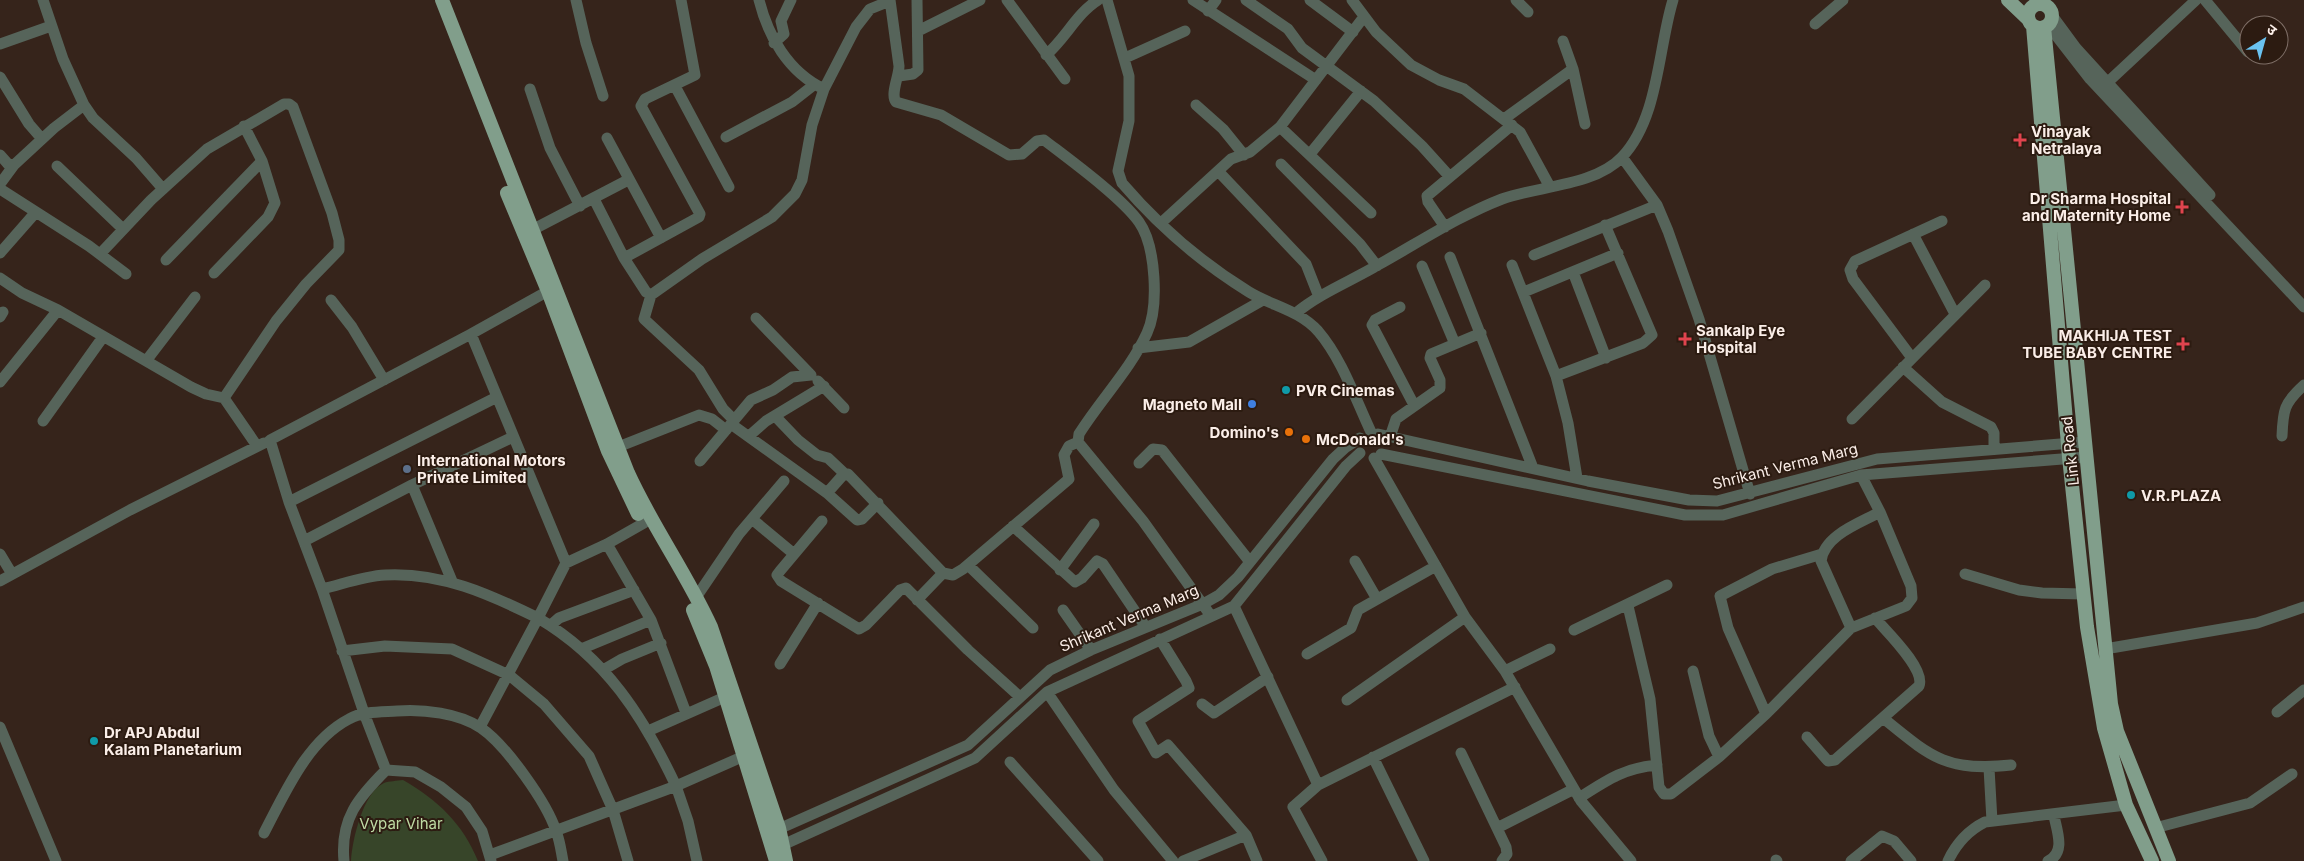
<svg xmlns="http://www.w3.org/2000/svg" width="2304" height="861" font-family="Inter,'Noto Sans Devanagari',sans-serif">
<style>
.green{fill:#374529}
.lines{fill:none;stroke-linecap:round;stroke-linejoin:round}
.minor{stroke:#56645a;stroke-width:11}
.major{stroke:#819e8b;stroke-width:14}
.health-dot{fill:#e0444e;stroke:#2c1b11;stroke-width:2}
.culture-dot{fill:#0f9aa8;stroke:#2c1b11;stroke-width:2}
.shop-dot{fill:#3f7fe0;stroke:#2c1b11;stroke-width:2}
.food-dot{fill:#e8710a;stroke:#2c1b11;stroke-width:2}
.service-dot{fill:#5c6f8a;stroke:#2c1b11;stroke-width:2}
.labels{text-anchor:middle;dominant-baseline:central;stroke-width:4;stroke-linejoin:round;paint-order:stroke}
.poi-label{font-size:15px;font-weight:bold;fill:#fbeee8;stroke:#2c1b11;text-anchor:start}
.street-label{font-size:15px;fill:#fbeee8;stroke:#2c1b11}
.park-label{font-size:15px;fill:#bfdba4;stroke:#2c1b11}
</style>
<rect width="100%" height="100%" fill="#36241b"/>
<path class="green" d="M403 780C438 800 463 824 478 861H351C352 841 363 792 384 783 389 781 397 781 403 780Z"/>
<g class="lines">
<path class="minor" d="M43 0 63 59 84 105 93 118 136 158 163 189
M576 0 586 43 603 96
M759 0C768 36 788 72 824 89
M890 0 899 66C899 77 890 94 896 102L941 115 1009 155 1022 154 1037 141 1044 140C1070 160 1121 197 1139 222 1156 246 1159 307 1147 333 1130 370 1101 399 1079 434L1078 442 1143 521 1211 616
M1007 0 1065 79
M1107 0 1129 76V121L1118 171 1122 183C1158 225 1202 263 1249 292 1272 306 1299 310 1318 331 1342 359 1355 398 1371 432
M1193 0 1316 80
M1246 0 1288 29 1302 48 1374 101 1422 146 1450 177
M1310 0 1353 32
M1352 0 1376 32 1411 65 1439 80 1464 89 1520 132 1550 187
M1516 0 1528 12
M2035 0 2036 6
M2044 0V6
M2205 0 2248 52
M1208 11 1216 0
M2051 14 2076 48 2210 195
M1815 24 1843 0
M2048 25 2090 79 2304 307
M918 31 980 0
M774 43 784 34 781 21 791 0
M0 44 51 26
M1046 55C1065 39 1077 13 1098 0
M1125 58 1185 31
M1573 69 1585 124
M899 76 913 74 918 70 917 0
M0 77 29 124 42 139
M2108 82 2196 0
M675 86 729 187
M530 89 550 148 580 206
M1196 105 1223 129 1244 155
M1504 119 1573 69 1563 41
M1280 127 1371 213
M726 137 792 102 815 84
M607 138 661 238
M1310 154 1361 91
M0 155 8 164 14 165 54 128 84 105
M1622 157 1657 205 1668 231 1699 319 1750 494
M1281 164 1360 244 1377 266
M57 166 123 229
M1218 171 1306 264 1319 297
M0 184 14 165
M0 189 89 246 126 274
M594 199 624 258 646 292 651 295 702 259 772 217 795 194 802 180 812 125 824 89 856 27 870 9 890 1
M1161 223 1231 159 1250 152 1280 127 1363 18
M1445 227 1428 202 1427 196 1512 125
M532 230 628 180
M1913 234 1955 314
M0 253 36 212
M100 254 151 200 207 149 284 104H289L293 107 332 213 339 240V250L306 284 276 321 224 398 257 446
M1534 255 1657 205
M1450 257 1533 468
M624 258 699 217 700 214 641 106 645 99 695 75 681 0
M166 260 262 161
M1512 265 1556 376 1568 423 1577 478
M1422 266 1455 344
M1573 272 1606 358
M214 273 268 217 275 203 262 161 244 126
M0 278 22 293 58 310 191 387 206 394 224 398
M548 291 471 334 566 563 607 544 644 523
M1524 292 1618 253
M651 295 644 319 699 370 723 409 734 420
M331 300 352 327 384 380
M1400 307 1375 320 1372 325 1414 405
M1296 313C1320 293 1351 281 1378 265 1418 243 1458 216 1502 199 1537 186 1595 186 1622 157 1659 118 1658 48 1673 0
M0 317 3 312
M471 334 270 440 289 502 322 589 364 713 386 770 415 772 441 787 466 807 482 831 491 861
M1138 348 1189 342 1263 300
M1912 358 1853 279 1850 270 1855 261 1942 221
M146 361 195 297
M1903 367 1942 402 1991 427 1994 433V449
M1556 376 1643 343 1652 335 1605 225
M818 381 844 408
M0 382 58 310
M775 416 798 440 817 455 828 458 845 474
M1852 419 1985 285
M43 421 103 337
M731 424 827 493 857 520 862 519 878 503
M1378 434 1588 481 1689 500 1717 501 1877 459 2085 442
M749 436 766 421 824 386
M2282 436C2283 410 2284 403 2304 385
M1390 437 1396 419 1440 388V380L1430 358 1431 354 1481 333
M618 447 699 415 712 419 726 430
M1381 454 1685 515H1723L1861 475 2087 457
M1374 458 1465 617 1505 671 1581 801 1631 861
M700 461 751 400 773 390 792 377 811 375 756 318
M1139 463 1153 449 1162 450 1250 562
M412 485 452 581
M827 493 843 475 848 474 943 573 953 575 963 569 1069 479 1064 455 1069 446 1078 442
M289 502 497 397
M752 519 794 554
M822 521 780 571 777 575 781 581 859 629 866 625 900 590 906 588 968 650 1020 697
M1013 526 1075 582 1082 578 1097 561 1103 564 1145 626
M304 541 412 485 513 437
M607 544 651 620 686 713
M0 554 12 574
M1355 561 1377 599
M968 565 1033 628
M1060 570 1094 524
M1965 574 2019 590 2042 593 2083 594
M0 581 130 510 264 443
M322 589C343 584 364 576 385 575 441 572 489 594 538 618L566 563
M697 596 739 534 784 481
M917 600 943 573
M1234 606 1318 785 1293 807 1322 861
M1628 606 1650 699 1659 787 1664 794H1671L1719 757 1766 714 1851 628 1906 606 1912 598 1911 586 1880 512 1861 475
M1063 610 1091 650
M551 625 559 618 634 590
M1851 628 1821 561C1824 535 1860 523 1880 512
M1574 630 1667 585
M1160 639 1186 681 1189 688 1138 721 1156 753 1168 745 1246 835 1257 861
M581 649 651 620
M2105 649 2257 623 2304 607
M342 651 385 646 452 649 509 675 544 704 589 756 613 810 628 861
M1307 654 1351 628 1358 610 1436 566
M780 664 818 603
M603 670 622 659 661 643
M1505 671 1550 649
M1693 671 1709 736 1719 757
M1047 692 1114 790 1173 861
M1347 700 1465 617
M1202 704 1214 713 1268 677
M2277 712 2304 690
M1766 714 1728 628 1720 596 1772 569 1822 554
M1883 718C1931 757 1946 772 2011 765
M0 727 56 861
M480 727 538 618C606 658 643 716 676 786L744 756
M648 731 725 697
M1807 737 1828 761 1835 760 1919 686C1926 669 1886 631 1875 618
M1461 753 1506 847 1507 854 1502 861
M1373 757 1424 861
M1010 762 1098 861
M1989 768 1992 821
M1318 785 1515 687
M1579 798C1607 780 1624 768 1657 765
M1497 828 1574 789
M2155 828 2250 803 2292 774
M772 832 968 745 1050 670 1091 650 1203 604 1219 595 1238 577 1333 459 1346 447 1360 438
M264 833C285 793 307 741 349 719 363 711 381 712 397 711 423 709 459 713 481 728 506 745 547 803 556 831 560 841 561 851 563 861
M776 848 975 758 1047 692 1234 606 1346 466 1360 453
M490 855 676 786 688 821 697 861
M1776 860 1777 861
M344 861C340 819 358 798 386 770
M1183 861 1246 835
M1851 861 1882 836 1894 841 1911 861
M1948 861C1956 844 1969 830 1985 822L2126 805
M2048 861C2066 853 2057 831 2054 816"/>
<path class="major" d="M442 0 628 473C652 526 687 574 711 627L779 828 786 861
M2008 0 2029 20
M2028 16a12 12 0 1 1 24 0a12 12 0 1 1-24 0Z
M2033 26 2069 457 2087 627 2104 728 2126 805 2152 861
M2044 27 2111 704 2117 731 2169 861
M507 193 548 291 608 451 638 514
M693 610 716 666 776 861"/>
</g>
<g class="health-dot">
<path d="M2017.5 132.5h5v5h5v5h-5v5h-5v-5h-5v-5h5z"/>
<path d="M2179.5 199.5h5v5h5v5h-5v5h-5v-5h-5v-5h5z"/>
<path d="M1682.5 331.5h5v5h5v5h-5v5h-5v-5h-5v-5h5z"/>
<path d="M2180.5 336.5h5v5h5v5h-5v5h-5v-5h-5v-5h5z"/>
</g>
<g class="culture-dot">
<circle cx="1286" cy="390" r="5"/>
<circle cx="2131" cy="495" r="5"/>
<circle cx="94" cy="741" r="5"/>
</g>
<circle class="shop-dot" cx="1252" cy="404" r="5"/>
<g class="food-dot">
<circle cx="1289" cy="432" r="5"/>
<circle cx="1306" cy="439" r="5"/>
</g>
<circle class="service-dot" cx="407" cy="469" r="5"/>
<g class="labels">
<g class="poi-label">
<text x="2031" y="131">Vinayak<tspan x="2031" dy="17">Netralaya</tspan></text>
<text x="2171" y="198" text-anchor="end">Dr Sharma Hospital<tspan x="2171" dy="17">and Maternity Home</tspan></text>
<text x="1696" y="330">Sankalp Eye<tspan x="1696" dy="17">Hospital</tspan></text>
<text x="2172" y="335" text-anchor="end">MAKHIJA TEST<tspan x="2172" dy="17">TUBE BABY CENTRE</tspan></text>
<text x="1296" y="390">PVR Cinemas</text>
<text x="1242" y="404" text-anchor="end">Magneto Mall</text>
<text x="1279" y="432" text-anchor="end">Domino's</text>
<text x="1316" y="439">McDonald's</text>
<text x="417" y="460">International Motors<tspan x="417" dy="17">Private Limited</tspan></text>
<text x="2141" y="495">V.R.PLAZA</text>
<text x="104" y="732">Dr APJ Abdul<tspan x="104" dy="17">Kalam Planetarium</tspan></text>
</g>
<g class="street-label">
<text transform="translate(2070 451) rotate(-96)">Link Road</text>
<text transform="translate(1785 466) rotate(-14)">Shrikant Verma Marg</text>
<text transform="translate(1129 618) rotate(-23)">Shrikant Verma Marg</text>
</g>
<g class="park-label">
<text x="401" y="823">Vypar Vihar</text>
</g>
</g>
<g transform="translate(2264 40) rotate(37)"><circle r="24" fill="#2c1b11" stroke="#7f6f67"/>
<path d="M0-4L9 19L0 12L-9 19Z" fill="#6ac3f1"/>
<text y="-8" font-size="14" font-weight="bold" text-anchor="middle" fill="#fbeee8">उ</text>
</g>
</svg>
